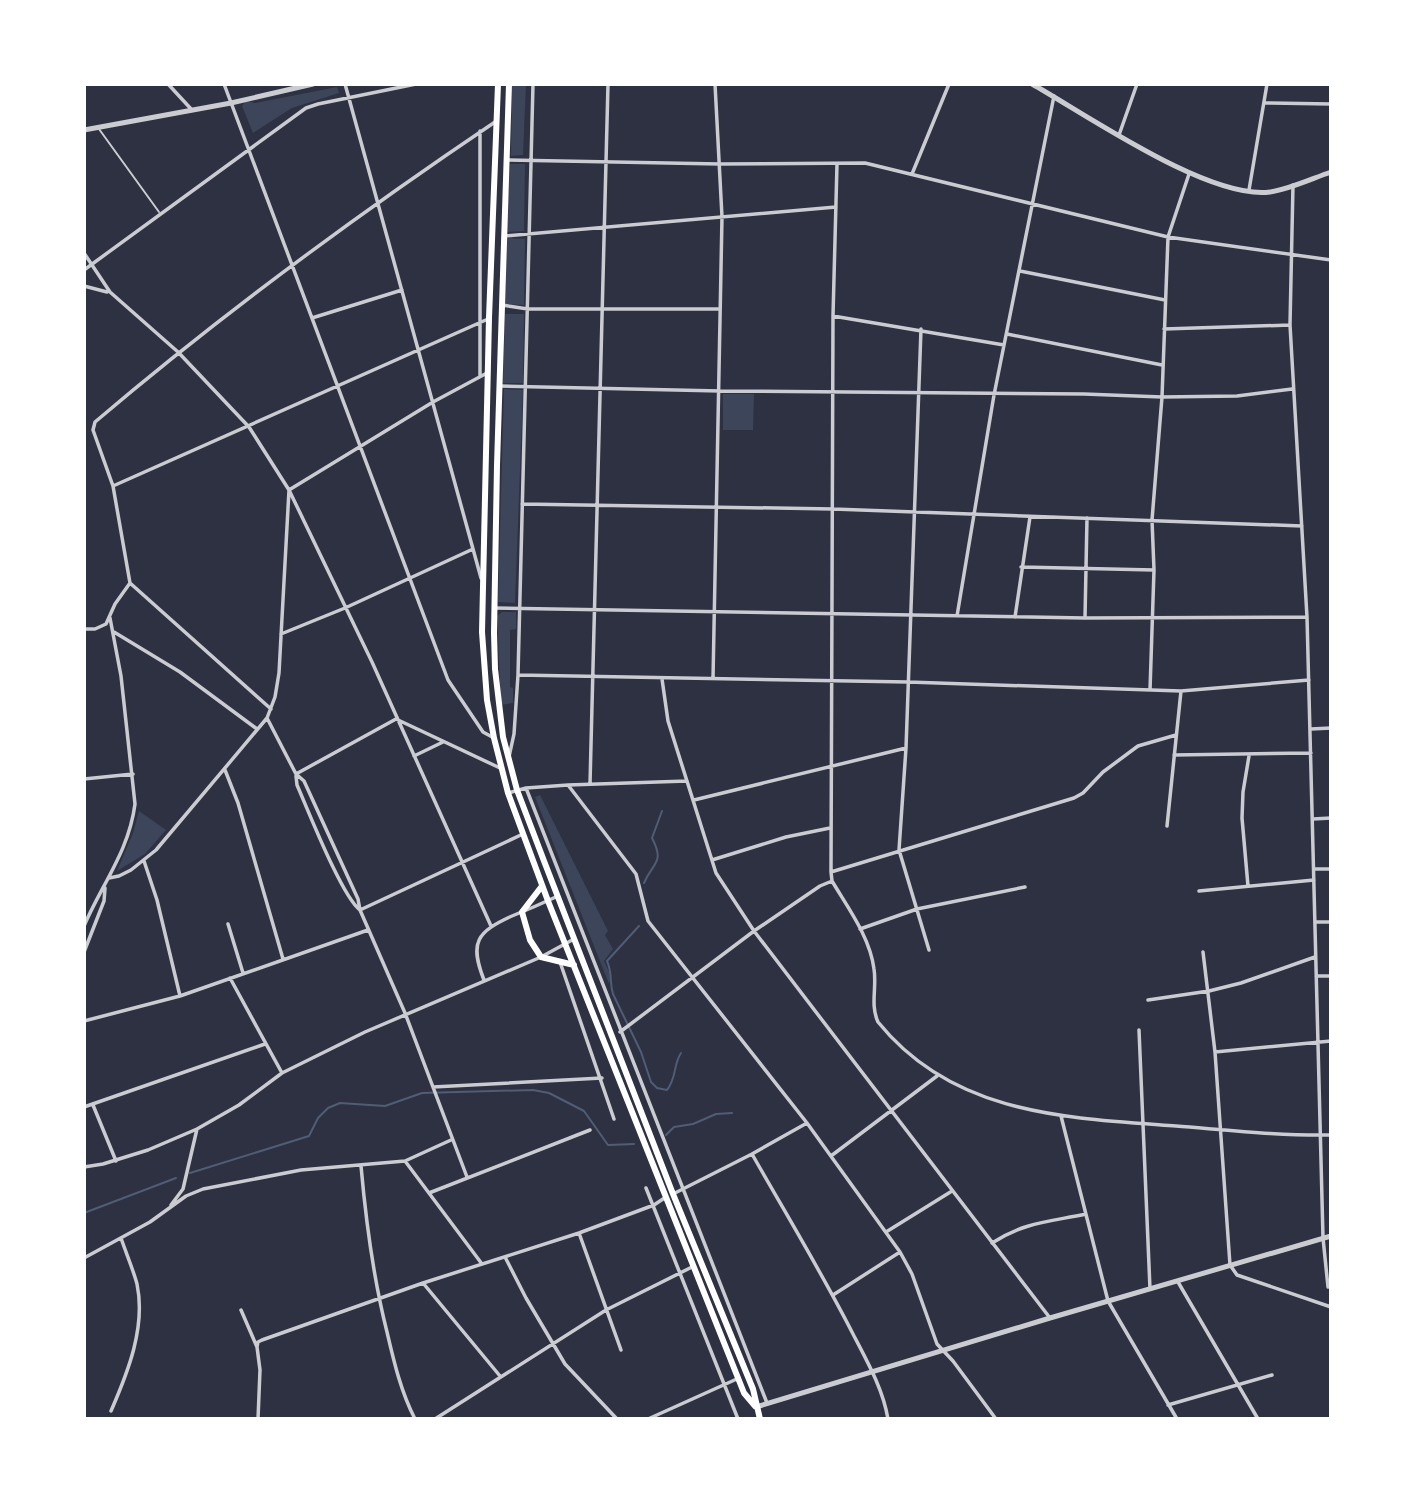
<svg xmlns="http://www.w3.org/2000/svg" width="1415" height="1503" font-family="Ubuntu,sans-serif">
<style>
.green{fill:#3c4559}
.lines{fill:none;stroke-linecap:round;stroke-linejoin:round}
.stream{stroke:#4f5d75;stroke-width:2}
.service{stroke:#caccd0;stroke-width:2}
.minor{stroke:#caccd0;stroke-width:3.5}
.tertiary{stroke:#caccd0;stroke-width:5}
.primary{stroke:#fff;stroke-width:6}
</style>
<rect width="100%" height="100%" fill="#2d3142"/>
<path class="green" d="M512 84H526L523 155 511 156Z
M337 87 339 93 292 108 253 133 242 106 246 101 255 103Z
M510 164H525L524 231 506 232Z
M507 238 525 239 524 305 505 304Z
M505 314H524L523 383H503Z
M504 389 523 390 515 603 498 602Z
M723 394H754L753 430H723Z
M502 612H516V629L510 630V687L513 688V703L501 705 497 616Z
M540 795 608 931 605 935 613 949 604 961 611 976 609 984 535 797Z
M139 811 166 830 145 854 117 871 133 833Z"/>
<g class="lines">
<path class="stream" d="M644 883C653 862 665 863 652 838L662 811
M639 926 607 961C613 975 609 981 613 994L641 1052 651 1082 657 1088 667 1090C677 1077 673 1065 681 1053
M666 1135 674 1127 693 1124 716 1114 732 1113
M190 1173 309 1136 318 1118 328 1108 340 1103 385 1106 422 1093 533 1090 549 1093 584 1111 608 1145 634 1144
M84 1213 176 1178"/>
<path class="service" d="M99 129 159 212"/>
<path class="minor" d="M168 84 192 110
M224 84 448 680 483 732 494 738
M345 84 481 578
M1264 103 1331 104
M1119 135 1137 84
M507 160 720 164 865 163 1168 237 1331 260
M837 164 833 316 831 872 832 881C848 908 870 937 874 969 877 987 870 1005 878 1022 953 1115 1066 1118 1176 1126 1227 1130 1280 1136 1331 1135
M912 174 949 84
M1293 185 1290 325 1307 617 1323 1238 1328 1287
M1249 190 1267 84
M504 236 836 207
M84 253 110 292 178 352 249 427 289 490 372 662 491 926
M84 270 306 108 318 104 416 84
M1020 271 1165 300
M84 286 107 292
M502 305 528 309H720
M833 316 1004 345
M312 318 402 290
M921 329 906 748 899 850 929 950
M1164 329 1290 325
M1007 334 1162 365
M480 376V131
M500 386 720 391 1084 394 1162 397 1237 396 1292 389
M113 486 488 319
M522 504 833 509 1302 526
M1021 567 1154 570
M130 583 271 709
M494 608 1085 618 1307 617
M957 616 994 395 1054 96
M1015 617 1030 517
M1085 618 1087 518
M84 629H95L106 624 115 604 130 583 113 486 93 430 95 422C222 314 357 215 495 122
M114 632 180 672 257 729
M281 634 345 608 473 549
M518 675 908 682 1181 691 1309 680
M662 679 668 721 716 873 754 931 1050 1318
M713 679 722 217 715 84
M1150 690 1154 570 1152 520 1162 397 1168 237 1189 174
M267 718 296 774 304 781 358 899 360 910 405 1013 467 1177
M1311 729 1331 728
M1174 755 1311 753
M414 756 443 742
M509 757 514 734 518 675 533 84
M225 770 238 803 283 959
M296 774 396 719 500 768
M296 776 297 785C308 810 342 897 360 910
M84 779 133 774
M590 784 608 84
M568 785 636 874 648 921 807 1123 900 1252 912 1274 937 1344 953 1361 996 1419
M526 788 767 1403
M508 793 526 788 568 785 687 781
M694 800 906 748
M1313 819 1331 818
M1167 826 1181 691
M712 860 786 837 830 828
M144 861 157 900 180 996
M1314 869H1331
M831 872 1074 798 1083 793 1103 772 1138 746 1176 735
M109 878 119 876 131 870 156 850 267 718 275 697 279 673 289 490 433 402 487 373
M1248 886 1242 818 1243 792 1249 756
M1199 891 1314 880
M360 910 523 834
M1316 922H1331
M228 924 243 973
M84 926C102 884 129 851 135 804L121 676 110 618
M860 929 917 909 1025 887
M84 952 104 901 105 888
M1203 952 1215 1052 1230 1265 1237 1275 1331 1307
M560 962 614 1119
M1316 976H1331
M230 978 282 1073
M484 980C469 942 477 932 512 916 527 910 543 903 558 896
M1148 1000 1209 991 1241 983 1315 957
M84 1021 180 996 368 930
M1139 1030 1150 1289
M620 1032 754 931 820 886 832 881
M1215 1052 1331 1041
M433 1087 602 1078
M93 1105 116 1161
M84 1107 265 1044
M1061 1116 1108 1301 1177 1419
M752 1154C786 1214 822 1273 853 1334 867 1361 883 1389 888 1419
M831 1156 937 1076
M405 1161 482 1264
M361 1166C366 1222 373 1277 387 1332 394 1362 401 1392 415 1419
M84 1167 103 1164 148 1150 197 1129 239 1105 282 1073 365 1032 541 957 574 939
M646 1188 738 1419
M429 1193 590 1130
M673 1194 752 1154 807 1123
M171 1205 183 1189 197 1129
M886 1232 952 1191
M579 1233 621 1350
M992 1243C1025 1222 1048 1222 1086 1214
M505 1257 526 1298 565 1364 617 1419
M84 1258 150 1222 186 1196 203 1189 301 1170 405 1161 451 1140
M1178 1282 1258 1419
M423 1283 500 1376
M833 1295 900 1252
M241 1310 257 1347 260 1370 258 1419
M257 1347 258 1342 262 1340 423 1283 579 1233 654 1205 666 1197
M1168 1405 1272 1375
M111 1411C128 1372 146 1327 137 1284 133 1269 126 1253 121 1238
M435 1419 606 1310 692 1267
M648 1419 739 1378"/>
<path class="tertiary" d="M1032 84C1087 115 1209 200 1270 192 1290 189 1311 179 1331 172
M84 130 231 103 313 84
M756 1407 1050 1318 1331 1236"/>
<path class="primary" d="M498 84 489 318 482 632 487 700 494 738 508 793 548 901 744 1393 755 1406
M509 84 497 465 494 633 495 669 503 737 517 790 544 861 673 1194 753 1389 760 1419
M542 886 522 912 530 940 541 957 574 965"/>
</g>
<rect width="1415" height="1503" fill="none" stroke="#ffffff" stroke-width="172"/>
</svg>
